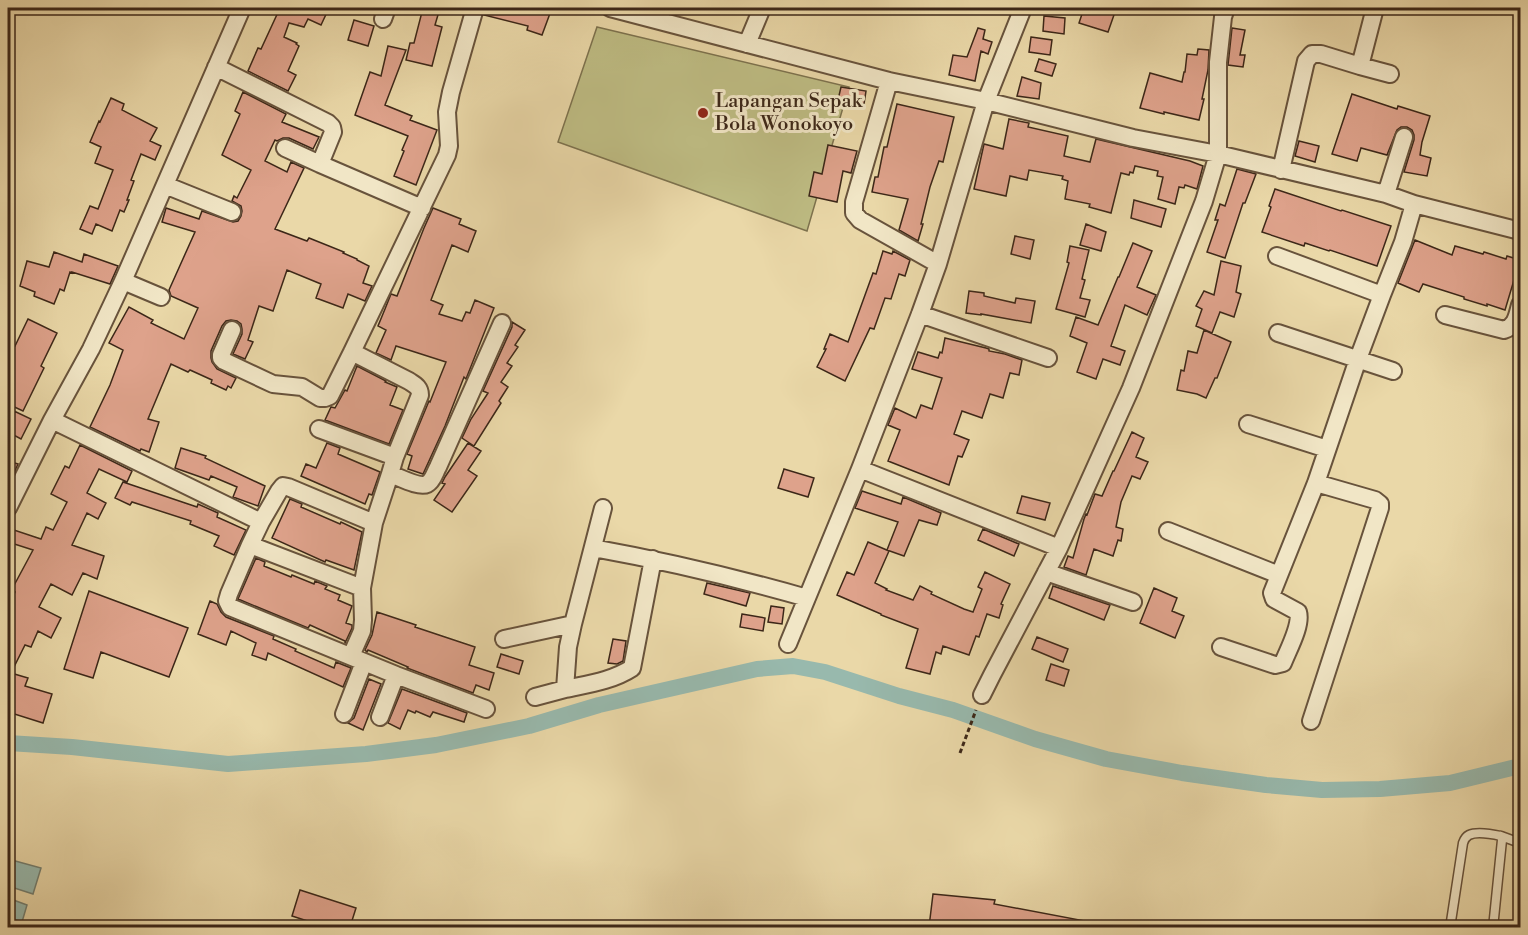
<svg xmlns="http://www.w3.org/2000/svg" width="1528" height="935" font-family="'Libre Bodoni',serif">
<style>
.green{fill:#bebc83;stroke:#7d724e;stroke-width:1.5}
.water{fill:#98b9ad;stroke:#737f71;stroke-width:1.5}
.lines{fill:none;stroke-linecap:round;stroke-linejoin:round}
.canal{stroke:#98b9ad;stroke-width:16}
.building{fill:#dea28b;stroke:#3c2718;stroke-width:1.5}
.lane-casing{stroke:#68533c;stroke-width:11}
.street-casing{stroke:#68533c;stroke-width:20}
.path{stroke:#3c2718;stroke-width:3;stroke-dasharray:4.5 3;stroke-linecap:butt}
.lane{stroke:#f1e6c6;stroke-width:8}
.street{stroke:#f1e6c6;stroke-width:16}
.poi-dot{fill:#8f2418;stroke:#f1e6c6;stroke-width:2}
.labels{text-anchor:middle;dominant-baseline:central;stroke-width:6;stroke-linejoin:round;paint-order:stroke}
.poi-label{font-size:20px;fill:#3c2718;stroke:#f1e6c6;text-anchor:start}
</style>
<rect width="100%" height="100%" fill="#ead8a8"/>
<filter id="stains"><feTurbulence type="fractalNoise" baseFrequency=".00333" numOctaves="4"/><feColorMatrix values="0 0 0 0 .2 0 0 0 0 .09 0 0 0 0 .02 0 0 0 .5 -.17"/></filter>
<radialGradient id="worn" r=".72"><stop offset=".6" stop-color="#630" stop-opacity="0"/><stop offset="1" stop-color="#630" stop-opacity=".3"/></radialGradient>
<path class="green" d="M597 27 849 87 807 231 558 142Z"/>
<path class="water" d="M8 859 41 868 33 894 8 886Z
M8 898 27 905 22 922 8 917Z"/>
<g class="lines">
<path class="canal" d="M8 743 72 747 228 764 366 754 436 745 529 726 599 705 757 669 793 666 825 672 899 696 953 710 1035 739 1106 759 1182 773 1266 785 1322 790 1380 789 1450 783 1520 766"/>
</g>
<path class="building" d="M280 8H329L321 25 308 19 304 27 289 23 284 37 297 43 296 44 299 46 288 71 296 75 288 91 248 71 258 48 261 49Z
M423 8H440L435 25 442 27 432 66 406 60 410 43H414Z
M485 8H552L542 35 527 30 528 26 484 15Z
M1084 8H1100L1115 12 1108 32 1079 23Z
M1044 16 1065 18 1064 34 1043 31Z
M354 20 374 26 368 46 348 40Z
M978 28 985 30 983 39 992 42 988 54 981 51 975 81 949 75 953 55 967 57Z
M1232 28 1245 30 1240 55H1245L1243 67 1228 65Z
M1031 37 1052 40 1050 55 1029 52Z
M388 46 406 50 385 105 412 116 410 120 437 130 416 185 394 176 404 151 402 150 408 136 355 115 370 72 381 76Z
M1198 49 1209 50 1208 70 1202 99H1204L1199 120 1164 112V114L1140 108 1150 73 1182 82 1184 72H1185L1187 54 1197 55Z
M1039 59 1056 64 1052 76 1035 71Z
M1022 77 1041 83 1039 99 1017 96Z
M841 87 866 91 864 104 838 100Z
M243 92 286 114 282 122 319 137 313 149 289 138H283L277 141 275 140 265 161 287 172 291 162 304 168 275 229 307 241 309 238 344 252 343 253 357 259V260L369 266 363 283 372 286 365 301 348 294 343 308 316 298 321 284 287 270 273 311 259 306 248 340 253 342 245 359 233 354 242 334V329L241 324 237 321 231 320 226 321 222 326 211 351V358L212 362 217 369 236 378 231 388 228 386 226 390 211 383 212 380 190 370 188 372 171 364 148 419 159 422 149 452 141 449 140 451 90 427 110 385 123 350 109 343 129 307 153 320 151 323 184 339 198 308 171 296 169 290 195 232 162 222 166 208 199 219 202 211 233 222 238 221 241 216 242 211 241 206 232 201 234 196 237 198 251 170 222 155 240 114 235 111Z
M1352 94 1397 109 1398 106 1430 116 1422 142 1420 155 1431 158 1427 176 1404 172 1414 140V135L1412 130 1407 127H1401L1397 130 1387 155 1361 148 1357 161 1332 154Z
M111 98 124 104 122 110 157 128 150 141 161 146 155 160 141 154 131 180 134 181 127 200H129L124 212 120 210 112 231 96 224 92 234 80 229 90 206 98 209 113 170 95 163 101 147 90 142 99 121 100 122Z
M897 104 954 117 943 162 939 161 930 187 921 224H923L918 241 899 230 908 199 872 192 875 177H878L884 147H887Z
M1009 119 1029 123 1028 127 1068 136 1064 156 1090 162 1096 139 1190 161 1203 166 1197 189 1185 185 1184 188 1179 187 1175 204 1158 199 1163 177 1157 176 1158 171 1135 166 1133 173 1130 172 1129 175 1121 173 1111 213 1089 207 1090 204 1065 199 1068 181 1062 179 1063 176 1029 170 1027 180 1010 176 1006 196 974 189 984 144 1003 149Z
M1299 141 1319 146 1315 162 1295 156Z
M828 145 857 151 851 173 843 171 837 202 809 196 814 172 822 174Z
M1237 169 1256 174 1245 203H1243L1225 258 1207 252 1218 220H1215L1220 204 1225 206Z
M1275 189 1341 211 1342 210 1391 226 1377 266 1330 250 1329 251 1305 243 1304 246 1262 232 1271 207 1269 206Z
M1134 200 1166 209 1161 227 1131 218Z
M433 208 461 219 459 224 476 231 468 252 452 245 431 300 443 305 439 314 462 321 466 312 470 313 475 300 494 308 466 379 464 377 445 426 423 474 408 469 412 456 407 454 429 401 430 402 446 362 396 346 391 360 376 353 386 330 378 326 385 309 391 294 397 296 424 228Z
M1086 224 1106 232 1101 251 1080 245Z
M1015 236 1034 240 1030 259 1011 254Z
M1415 240 1452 255 1455 246 1483 254 1484 252 1506 259 1507 256 1520 260 1505 310 1487 304V306L1464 299V297L1423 284 1419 292 1398 283Z
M1133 243 1152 251 1137 287 1156 295 1147 315 1125 305 1111 346 1125 351 1120 365 1103 359 1096 379 1077 372 1087 343 1070 336 1076 317 1098 325 1118 277H1119Z
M1070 246 1089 250 1082 279 1085 280 1080 298 1090 300 1085 317 1056 309 1069 263 1067 262Z
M883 251 892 254 893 251 910 260 905 276 899 274 891 299 885 298 874 329 870 328 845 381 817 367 826 349H824L830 334 848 342 873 273 876 274Z
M54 252 82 262 84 254 118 266 110 284 72 272V273L70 272 64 291 60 289 54 304 34 296 35 292 20 286 27 261 49 267Z
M1221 261 1241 266 1236 292 1241 294 1234 317 1220 312 1212 333 1196 326 1202 309 1196 306 1204 291 1214 295Z
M969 291 984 293V296L1015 303 1016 298 1035 301 1031 323 981 314V315L966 313Z
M28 319 57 333 41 366 44 368 23 411 8 404V343L15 346Z
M512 322 525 330 515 345 518 347 507 363 512 366 501 382 508 387 499 401 501 403 474 446 462 438 471 419 488 393 483 391 512 327Z
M1204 330 1231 342 1217 378H1215L1206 398 1197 394 1177 390 1181 370 1184 371 1188 351 1197 353Z
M945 338 986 348 989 349V351L1005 354 1022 360 1019 375 1010 373 1003 398 990 394 982 418 962 411 954 434 969 440 962 457 958 456 949 485 888 461 900 430 888 425 895 408 916 418 921 405 932 409 942 378 912 369 918 352 938 358 940 352 942 353Z
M357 366 386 381 385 382 397 387 390 405 403 410 389 444 325 420 331 407 335 408 345 390 347 391Z
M14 411 31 419 21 439 8 432V424Z
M1132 432 1144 438 1136 457 1148 462 1140 479 1132 476 1121 502 1116 527 1123 529 1121 541 1118 540 1113 556 1094 549 1086 575 1064 567 1068 556 1073 558 1084 519 1086 514 1087 515 1095 494 1102 496 1113 471H1114Z
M327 443 340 448 338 454 380 472 372 495 369 494 365 504 301 476 306 464 316 468Z
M468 443 481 451 468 470 477 476 452 512 434 500 445 484 442 483 445 477Z
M80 445 132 471 127 482 99 469 87 493 106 503 98 519 87 513 72 545 104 556 97 579 83 573 72 595 51 584 39 607 61 618 51 638 38 631 31 647 25 645 11 673 28 678 25 686 52 694 43 723 8 712V608L15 592 11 591 33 550 8 542V528L41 539 46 527 53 530 67 502 51 494 65 466 69 468Z
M181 448 206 456 205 458 265 486 258 506 233 497 237 487 211 476 209 480 175 468Z
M8 461 18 464 8 486Z
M784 469 814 478 808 497 778 488Z
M123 482 197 507 198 504 218 513 217 517 246 530 234 555 214 546 219 536 190 524 191 521 132 502 130 505 115 498Z
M862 491 901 504 903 497 941 513 937 525 919 520 904 556 887 550 898 522 855 508Z
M1022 496 1050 503 1045 520 1017 513Z
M290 499 302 504 301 507 340 524 341 522 362 532 354 570 326 560 325 562 272 538Z
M983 529 1019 544 1014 556 978 540Z
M868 542 889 551 875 583 887 589 886 590 913 600 920 586 932 592 931 594 964 609 973 612 982 589 978 587 985 572 1010 584 1001 604 1003 605 999 618 987 614 979 637 976 636 969 655 943 646 941 654 936 652 930 674 906 668 918 629 881 615V614L837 595 847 572 854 575Z
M256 558 265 562 264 566 291 577 292 575 314 584 315 581 327 586 325 589 340 595 338 600 352 606 346 623 352 625V628L345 643V641L310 625 308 628 238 599Z
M707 583 750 593 746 606 704 594Z
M1053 586 1110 605 1104 620 1049 598Z
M1154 588 1177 598 1172 611 1184 616 1175 638 1140 623Z
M89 591 188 628 169 677 101 652 93 678 64 669Z
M210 601 217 604 221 612 226 617 274 636 273 639 296 649 295 651 334 668 336 662 351 668 343 687 268 653 266 660 252 655 256 643 231 631 226 645 198 634Z
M771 606 784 608 782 624 768 622Z
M377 612 416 625 415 627 475 647 469 665 494 673 489 690 476 685 473 693 407 668 408 667 368 650 367 652 365 650 372 635Z
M742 614 765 618 763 631 740 627Z
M1037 637 1068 649 1063 662 1032 649Z
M613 639 626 641 623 661 617 664 608 663Z
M501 654 523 661 519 674 497 667Z
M1051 664 1069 670 1064 686 1046 680Z
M369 679 381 684 363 730 348 723 354 718Z
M402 689 467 713 464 722 433 712 430 717 416 711 415 713 408 710 400 729 388 723Z
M300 890 356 908 350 927H326L292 916Z
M933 894 995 900 994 904 1085 921 1084 927H929Z"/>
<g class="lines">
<defs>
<path id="lane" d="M1501 836 1520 843
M1450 928 1463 843C1464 840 1465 837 1469 835 1477 831 1492 834 1501 836L1502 840 1493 928
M1520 928V923"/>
<path id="street" d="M610 8 889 81 986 101 1133 138 1218 154 1386 194 1414 204 1520 231
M383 19 387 8
M747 44 762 8
M1360 66 1390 74
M216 67 328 123 332 127 333 132 320 164 422 208
M889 81 854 202V213L860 220 938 264
M285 148 320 164
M1281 170 1306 61 1312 54H1321L1360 66 1375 8
M165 185 232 212
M1386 194 1404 137
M1277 256 1382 295
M123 281 161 297
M920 314 1048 358
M1445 315 1504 330C1516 326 1517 316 1520 305
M232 330 221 355V358L224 361 273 384 302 387 320 398H325L330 396 352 352 447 155 449 146 447 112 451 92 475 8
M1278 333 1393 371
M352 352 409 381C415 385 420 387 420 395L395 457
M52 420 261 522 250 545 229 594 227 601 230 607 396 675 486 709
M1248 424 1327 449
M319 429 395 457 390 474C399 477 419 488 427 484 433 481 435 472 438 467L502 323
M860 469 1059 548
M8 508 52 420 91 349 123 281 242 8
M261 522 279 491 283 486 288 487 374 523 362 588 363 620 362 631 351 656
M374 523 390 474
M1168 531 1279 575
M250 545 362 588
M593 548C665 561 737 578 807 598
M1046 572 1133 602
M504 639 573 624 603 508
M788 644 860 469 920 314 938 264 986 101 1023 8
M1221 647 1275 665 1283 663C1288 650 1302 625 1298 612L1274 599 1272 593 1316 483 1358 359 1382 295 1403 242 1414 204
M565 689C588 684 612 681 632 668L653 559
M982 695 992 675 1059 548 1131 388 1204 201 1218 154V62L1223 17 1226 8
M535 697 565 689 568 647 573 624
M344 714 364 662
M380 717 396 675
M1311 721 1380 508V504L1375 500 1316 483"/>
</defs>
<use href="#lane" class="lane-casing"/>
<use href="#street" class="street-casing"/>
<path class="path" d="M960 753 976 710"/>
<use href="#lane" class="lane"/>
<use href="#street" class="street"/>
</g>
<circle class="poi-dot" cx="703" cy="113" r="6"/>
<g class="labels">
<g class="poi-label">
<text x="715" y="101">Lapangan Sepak<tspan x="715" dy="23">Bola Wonokoyo</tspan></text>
</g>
</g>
<rect width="1528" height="935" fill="none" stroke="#ead8a8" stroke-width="30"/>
<rect x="9" y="9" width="1510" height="917" fill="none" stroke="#3c2718" stroke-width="3"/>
<rect x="15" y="15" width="1498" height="905" fill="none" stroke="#3c2718" stroke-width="1.5"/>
<rect width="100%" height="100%" filter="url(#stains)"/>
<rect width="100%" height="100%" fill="url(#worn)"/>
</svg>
